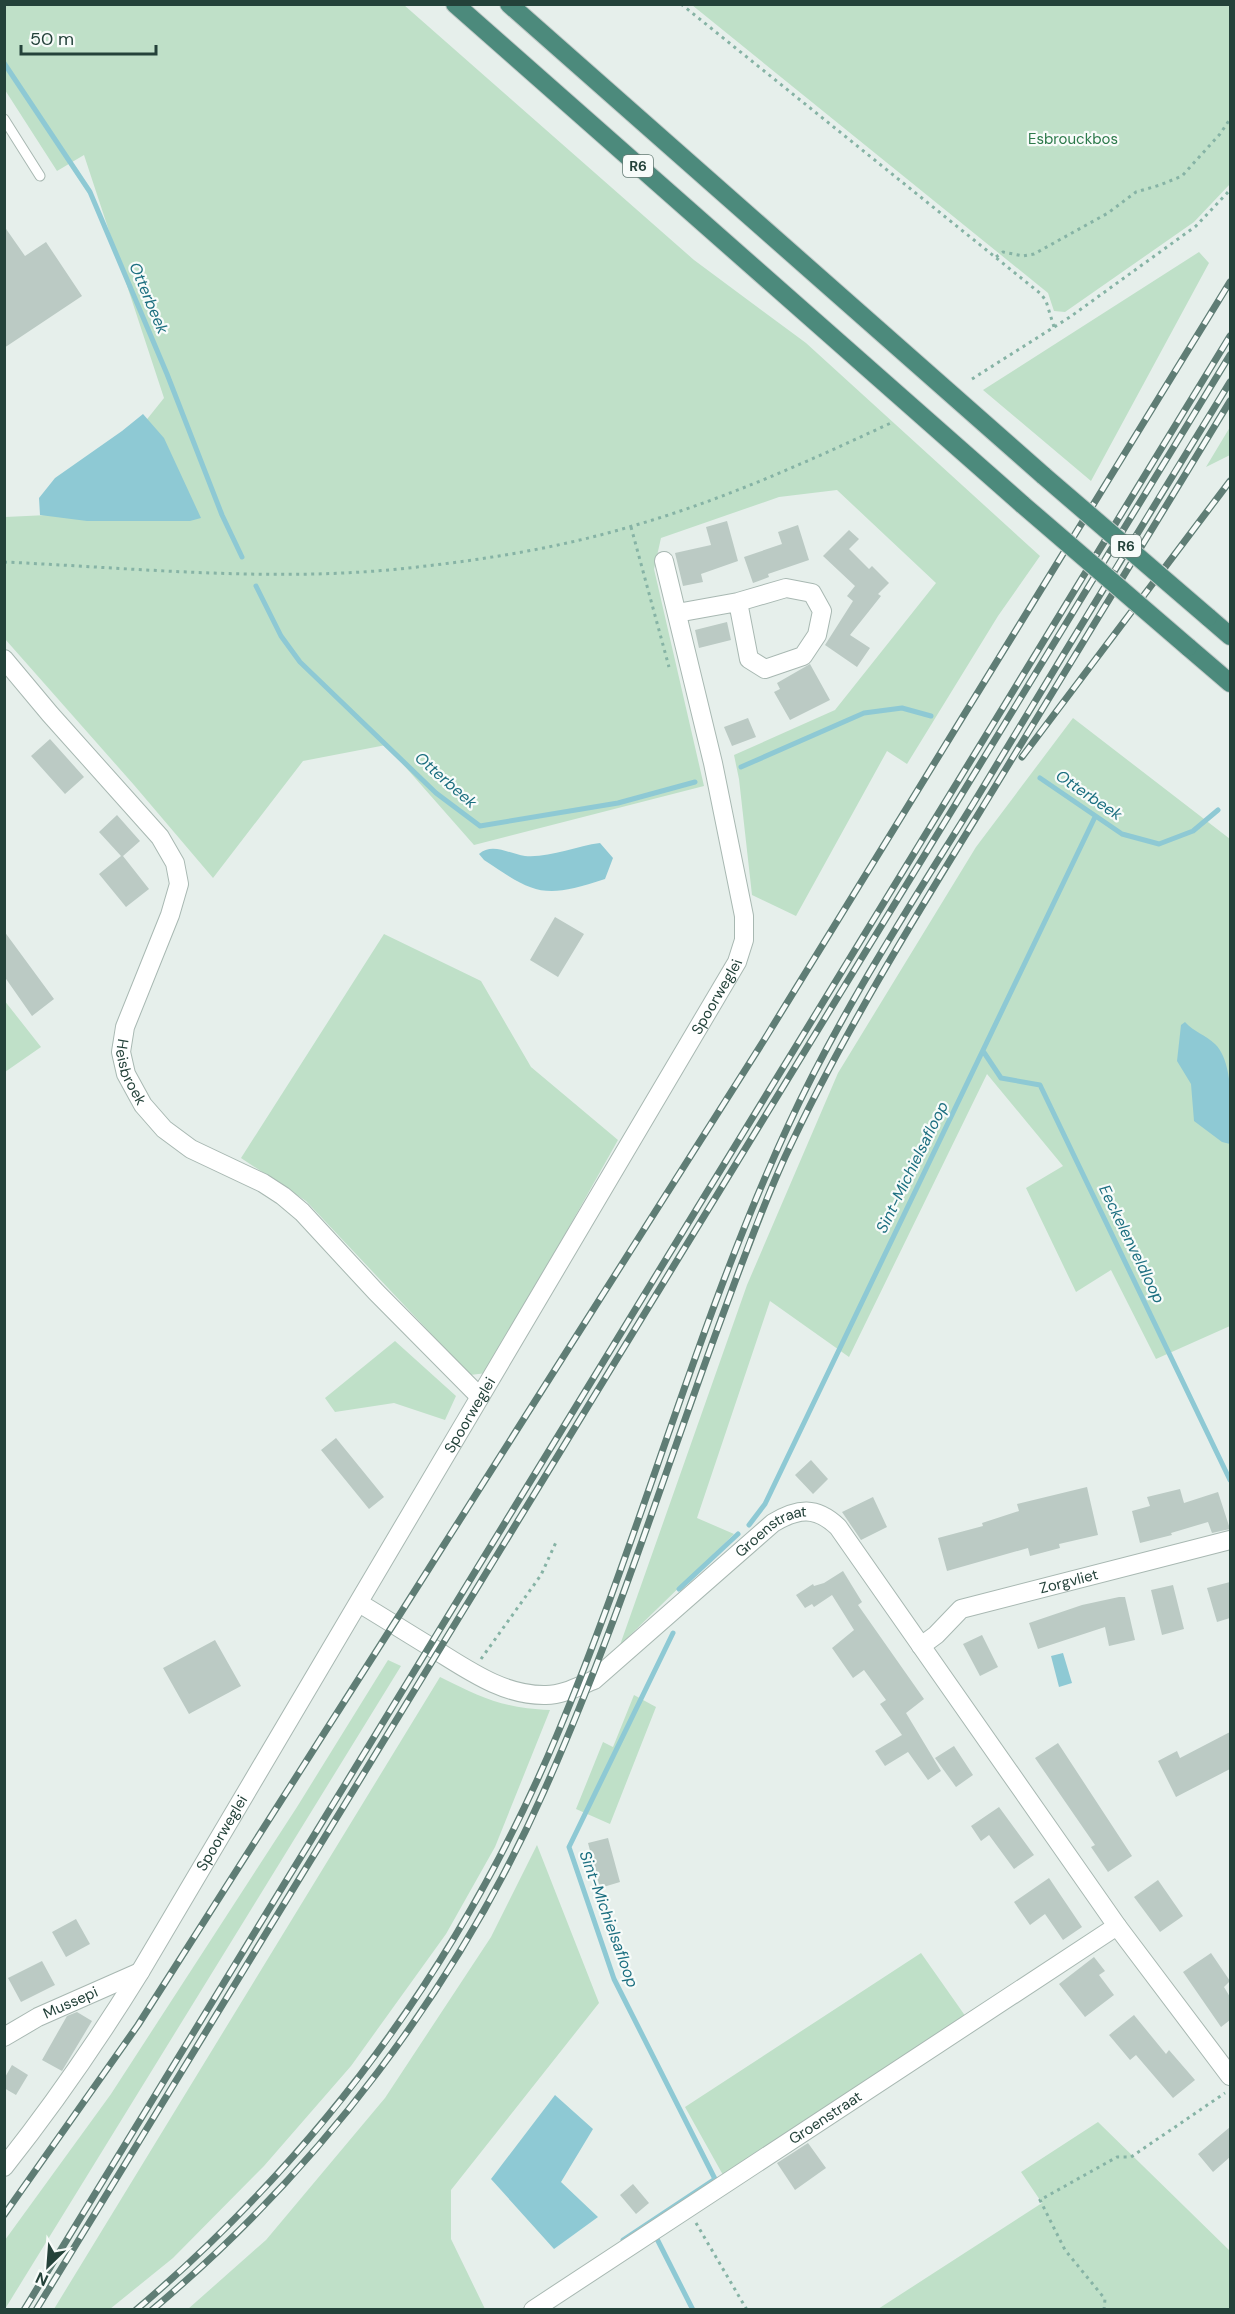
<svg xmlns="http://www.w3.org/2000/svg" width="1235" height="2314" font-family="'DM Sans',sans-serif">
<style>
.green{fill:#bfe0c8}
.water{fill:#8ec9d4}
.lines{fill:none;stroke-linecap:round;stroke-linejoin:round}
.stream{stroke:#8ec9d4;stroke-width:5}
.building{fill:#bbcac4}
.service-casing{stroke:#a8b8b2;stroke-width:11}
.minor-casing{stroke:#a8b8b2;stroke-width:20}
.trunk-casing{stroke:#c2cac8;stroke-width:20}
.path{stroke:#86b3a5;stroke-width:3;stroke-dasharray:3 4.5;stroke-linecap:butt}
.service{stroke:#fff;stroke-width:9}
.minor{stroke:#fff;stroke-width:18}
.trunk{stroke:#4c8a7c;stroke-width:18}
.rail-casing{stroke:#5f7d75;stroke-width:7}
.rail{stroke:#f7fbf9;stroke-width:4.5;stroke-dasharray:14;stroke-linecap:butt}
.trunk-bridge-casing{stroke:#c2cac8;stroke-width:20;stroke-linecap:butt}
.trunk-bridge{stroke:#4c8a7c;stroke-width:18}
.labels{text-anchor:middle;dominant-baseline:central;stroke-width:4.5;stroke-linejoin:round;paint-order:stroke}
.shield{fill:#f7fbf9;stroke:#637a73;stroke-width:1.5}
.shield-label{font-size:14px;font-weight:bold;fill:#24423a}
.park-label{font-size:15px;fill:#2d7a4b;stroke:#f7fbf9}
.street-label{font-size:15px;fill:#24423a;stroke:#f7fbf9}
.water-label{font-size:16px;font-style:italic;fill:#1c6f80;stroke:#f7fbf9}
</style>
<rect width="100%" height="100%" fill="#e6efeb"/>
<path class="green" d="M5 5H404L694 260 806 343 1040 556 998 616 907 764 887 751 796 916 752 895 739 779 734 755 835 710 936 583 837 490 779 497 661 538 654 569 704 786 474 845 386 745 303 761 213 878 134 785 5 639V517L176 509 144 423 164 398 84 155 57 171 5 90Z
M692 5H1230V184L1194 222 1065 312 1054 311 1048 293Z
M1199 252 1209 263 1091 481 983 390Z
M1230 427V455L1206 467Z
M1073 718 1230 839V1326L1156 1359 1111 1270 1076 1292 1026 1188 1063 1166 987 1074 849 1357 770 1301 697 1518 734 1534 620 1645 747 1285 838 1073 976 847Z
M384 934 481 981 531 1067 618 1140 487 1373 470 1375 306 1201 241 1158Z
M4 1000 41 1047 5 1072H4Z
M395 1341 456 1396 445 1420 394 1403 335 1412 325 1398Z
M388 1660 401 1666 5 2309V2240L111 2094 297 1807Z
M440 1677C482 1698 503 1708 550 1710L495 1847 446 1934 351 2066 264 2166 173 2258 110 2309H54Z
M634 1695 656 1707 610 1824 576 1809 603 1742 613 1747Z
M537 1845 599 2003 451 2190V2239L485 2309H188L266 2240 385 2098 491 1937Z
M921 1953 966 2017 723 2175 685 2107Z
M1098 2122 1230 2251V2309H878L1042 2203 1021 2172Z"/>
<path class="water" d="M143 414 164 438 201 518 190 521H87L40 515 39 498 55 478 122 431Z
M600 843 613 858 605 879C544 899 536 895 484 860L479 854C492 842 510 854 525 856 549 858 576 846 600 843Z
M1185 1022C1194 1032 1206 1035 1215 1044 1235 1063 1231 1118 1230 1144L1222 1142 1194 1121 1191 1084 1177 1061 1181 1025Z
M1063 1653 1072 1683 1059 1687 1051 1656Z
M555 2095 593 2129 561 2182 598 2217 554 2249 491 2179Z"/>
<g class="lines">
<path class="stream" d="M4 63 90 192 167 374 222 515 242 557
M256 586 281 636 300 662 436 793 480 826 618 803 695 782
M741 767 864 713 902 708 931 716
M1040 778 1122 834 1159 844 1193 831 1218 810
M983 1051 1001 1078 1040 1085 1230 1480
M749 1525 765 1504 1095 817
M679 1589 738 1534
M655 2235 693 2310
M623 2240 715 2179 614 1979 569 1847 673 1633"/>
</g>
<path class="building" d="M4 226 25 256 46 242 82 296 4 348Z
M727 521 738 561 701 574 703 582 683 586 675 553 711 545 706 527Z
M798 525 809 560 768 574 769 577 753 583 744 557 782 544 778 532Z
M849 530 859 539 849 549 869 569 872 566 889 583 878 594 881 596 850 635 870 648 857 667 825 645 853 601 847 596 855 586 823 556Z
M727 622 731 640 699 648 695 630Z
M810 664 830 700 790 720 774 692 780 689 777 683Z
M748 718 756 737 732 746 724 727Z
M50 739 84 777 65 794 31 756Z
M117 815 140 841 123 856 149 889 126 907 99 874 121 856 99 832Z
M555 917 584 934 558 977 530 960Z
M4 931 54 999 32 1016 4 976Z
M336 1438 384 1497 369 1509 321 1450Z
M811 1460 828 1479 813 1494 795 1475Z
M1087 1487 1098 1535 1059 1544 1060 1548 1030 1556 1028 1548 947 1571 938 1538 983 1526 982 1523 1019 1511 1017 1504Z
M1180 1489 1184 1503 1218 1492 1230 1529 1212 1533 1208 1522 1171 1533 1172 1535 1140 1543 1132 1511 1150 1506 1147 1497Z
M873 1497 887 1527 861 1540 842 1512Z
M843 1571 862 1602 858 1605 924 1699 906 1713 941 1771 928 1780 908 1752 885 1766 875 1751 902 1735 880 1704 886 1700 864 1670 853 1678 832 1648 854 1630 832 1595 814 1607 812 1604 805 1608 796 1595 813 1584 814 1586 824 1583Z
M1230 1582V1618L1217 1622 1207 1588Z
M1173 1585 1184 1629 1162 1635 1151 1590Z
M1119 1597H1125L1135 1640 1109 1646 1105 1627 1038 1649 1029 1623 1082 1605Z
M982 1635 998 1667 980 1676 963 1644Z
M215 1640 241 1686 189 1714 163 1668Z
M1230 1732V1769L1176 1797 1158 1761 1177 1751 1180 1758Z
M1058 1743 1132 1856 1108 1872 1091 1847 1095 1845 1035 1758Z
M954 1746 973 1775 956 1787 935 1758Z
M999 1807 1034 1855 1014 1869 989 1835 981 1841 971 1826Z
M608 1838 620 1882 600 1888 588 1843Z
M1049 1878 1082 1927 1063 1940 1045 1914 1030 1925 1014 1902Z
M1158 1880 1183 1916 1160 1932 1134 1897Z
M76 1919 90 1944 66 1957 52 1932Z
M1211 1953 1230 1981 1224 1987 1230 1997V2020L1221 2027 1183 1972Z
M1094 1957 1105 1971 1099 1975 1114 1995 1085 2017 1059 1984Z
M42 1961 55 1985 21 2002 8 1978Z
M77 2012 92 2021 62 2071 42 2060 67 2016Z
M1134 2015 1166 2054 1169 2050 1195 2080 1173 2098 1136 2055 1130 2060 1109 2035Z
M12 2065 28 2075 16 2095 4 2088V2079Z
M1230 2127V2157L1213 2172 1198 2154Z
M808 2143 826 2168 795 2190 777 2163Z
M633 2184 649 2203 636 2214 620 2195Z"/>
<g class="lines">
<defs>
<path id="service" d="M4 119 40 176"/>
<g id="minor">
<path d="M677 613 738 602 786 588 812 593 822 611 817 635 803 656 765 669 749 659 738 602"/>
<path id="s1" d="M4 659 50 714 160 837 175 863 179 884 170 915 125 1027 121 1052 126 1074 143 1105 164 1129 191 1149 263 1183 283 1196 302 1212 376 1292 480 1397"/>
<path id="s2" d="M359 1603C384 1618 409 1634 434 1649 468 1670 504 1696 546 1695 563 1695 579 1686 594 1680L773 1523C798 1508 816 1506 838 1527L1117 1926 1230 2076"/>
<path id="s3" d="M921 1646 936 1635 961 1609 1230 1540"/>
<path id="s4" d="M4 2037 38 2017 140 1972"/>
<path id="s5" d="M4 2167C54 2104 98 2040 140 1972 338 1635 540 1300 737 962L744 940V916L713 763 664 561"/>
<path id="s6" d="M533 2310 1117 1926"/>
</g>
<path id="trunk" d="M455 4 1023 505
M509 4 1044 476
M1208 617 1230 636
M1188 647 1230 683"/>
</defs>
<use href="#service" class="service-casing"/>
<use href="#minor" class="minor-casing"/>
<use href="#trunk" class="trunk-casing"/>
<path class="path" d="M681 4 1041 294 1046 301 1054 327
M996 257 1003 252 1023 256 1034 254 1108 213 1136 192 1160 185 1182 176 1220 134 1230 119
M972 379 1070 317 1196 226 1230 190
M631 527 669 667
M4 562C135 568 268 582 399 569 476 561 555 549 629 527 721 501 807 462 893 422
M481 1659 541 1575 557 1540
M696 2223 747 2310
M1104 2310 1105 2299 1065 2250 1040 2200 1117 2157H1131L1225 2093"/>
<use href="#service" class="service"/>
<use href="#minor" class="minor"/>
<use href="#trunk" class="trunk"/>
<defs>
<path id="rail" d="M1022 757 1230 481
M4 2215 138 2025 402 1611 766 1037 1230 282
M24 2310 1230 336
M36 2310 1230 355
M136 2310C323 2151 462 1961 557 1735 641 1535 697 1323 788 1126 840 1013 908 909 973 804 1058 663 1144 522 1230 382
M152 2310C319 2170 456 1989 544 1791 611 1642 660 1486 716 1333 738 1274 759 1214 785 1157 843 1033 915 917 987 800 1068 667 1149 534 1230 401"/>
</defs>
<use href="#rail" class="rail-casing"/>
<use href="#rail" class="rail"/>
<defs>
<path id="trunk-bridge" d="M1044 476 1208 617
M1023 505 1188 647"/>
</defs>
<use href="#trunk-bridge" class="trunk-bridge-casing"/>
<use href="#trunk-bridge" class="trunk-bridge"/>
</g>
<g class="labels">
<g class="shield">
<rect x="623" y="155" width="30" height="22" rx="4.5"/>
<rect x="1111" y="535" width="30" height="22" rx="4.5"/>
</g>
<g class="shield-label">
<text x="638" y="166">R6</text>
<text x="1126" y="546">R6</text>
</g>
<g class="park-label">
<text x="1073" y="139">Esbrouckbos</text>
</g>
<g class="street-label">
<text stroke="none"><textPath href="#s5" startOffset="1371">Spoorweglei</textPath></text>
<text stroke="none"><textPath href="#s1" startOffset="488">Heisbroek</textPath></text>
<text stroke="none"><textPath href="#s5" startOffset="885">Spoorweglei</textPath></text>
<text stroke="none"><textPath href="#s2" startOffset="494">Groenstraat</textPath></text>
<text stroke="none"><textPath href="#s3" startOffset="166">Zorgvliet</textPath></text>
<text stroke="none"><textPath href="#s5" startOffset="399">Spoorweglei</textPath></text>
<text stroke="none"><textPath href="#s4" startOffset="75">Mussepi</textPath></text>
<text stroke="none"><textPath href="#s6" startOffset="350">Groenstraat</textPath></text>
</g>
<g class="water-label">
<text transform="translate(149 298) rotate(67)">Otterbeek</text>
<text transform="translate(446 780) rotate(41)">Otterbeek</text>
<text transform="translate(1089 795) rotate(34)">Otterbeek</text>
<text transform="translate(912 1167) rotate(-64)">Sint-Michielsafloop</text>
<text transform="translate(1132 1244) rotate(64)">Eeckelenveldloop</text>
<text transform="translate(609 1919) rotate(70)">Sint-Michielsafloop</text>
</g>
</g>
<rect width="1235" height="2314" fill="none" stroke="#24423a" stroke-width="12"/>
<g transform="translate(48 2266) rotate(205)" stroke="#f7fbf9" stroke-width="4.5" paint-order="stroke">
<path d="M0-4.5L10 22L0 15L-10 22Z" fill="#24423a"/>
<text y="-9" font-size="16" font-weight="bold" text-anchor="middle" fill="#24423a">N</text>
</g>
<path d="M21 45v9h135v-9" fill="none" stroke="#24423a" stroke-width="3"/>
<text x="30" y="45" font-size="18" fill="#24423a" stroke="#f7fbf9" stroke-width="4.5" paint-order="stroke">50 m</text>
</svg>
